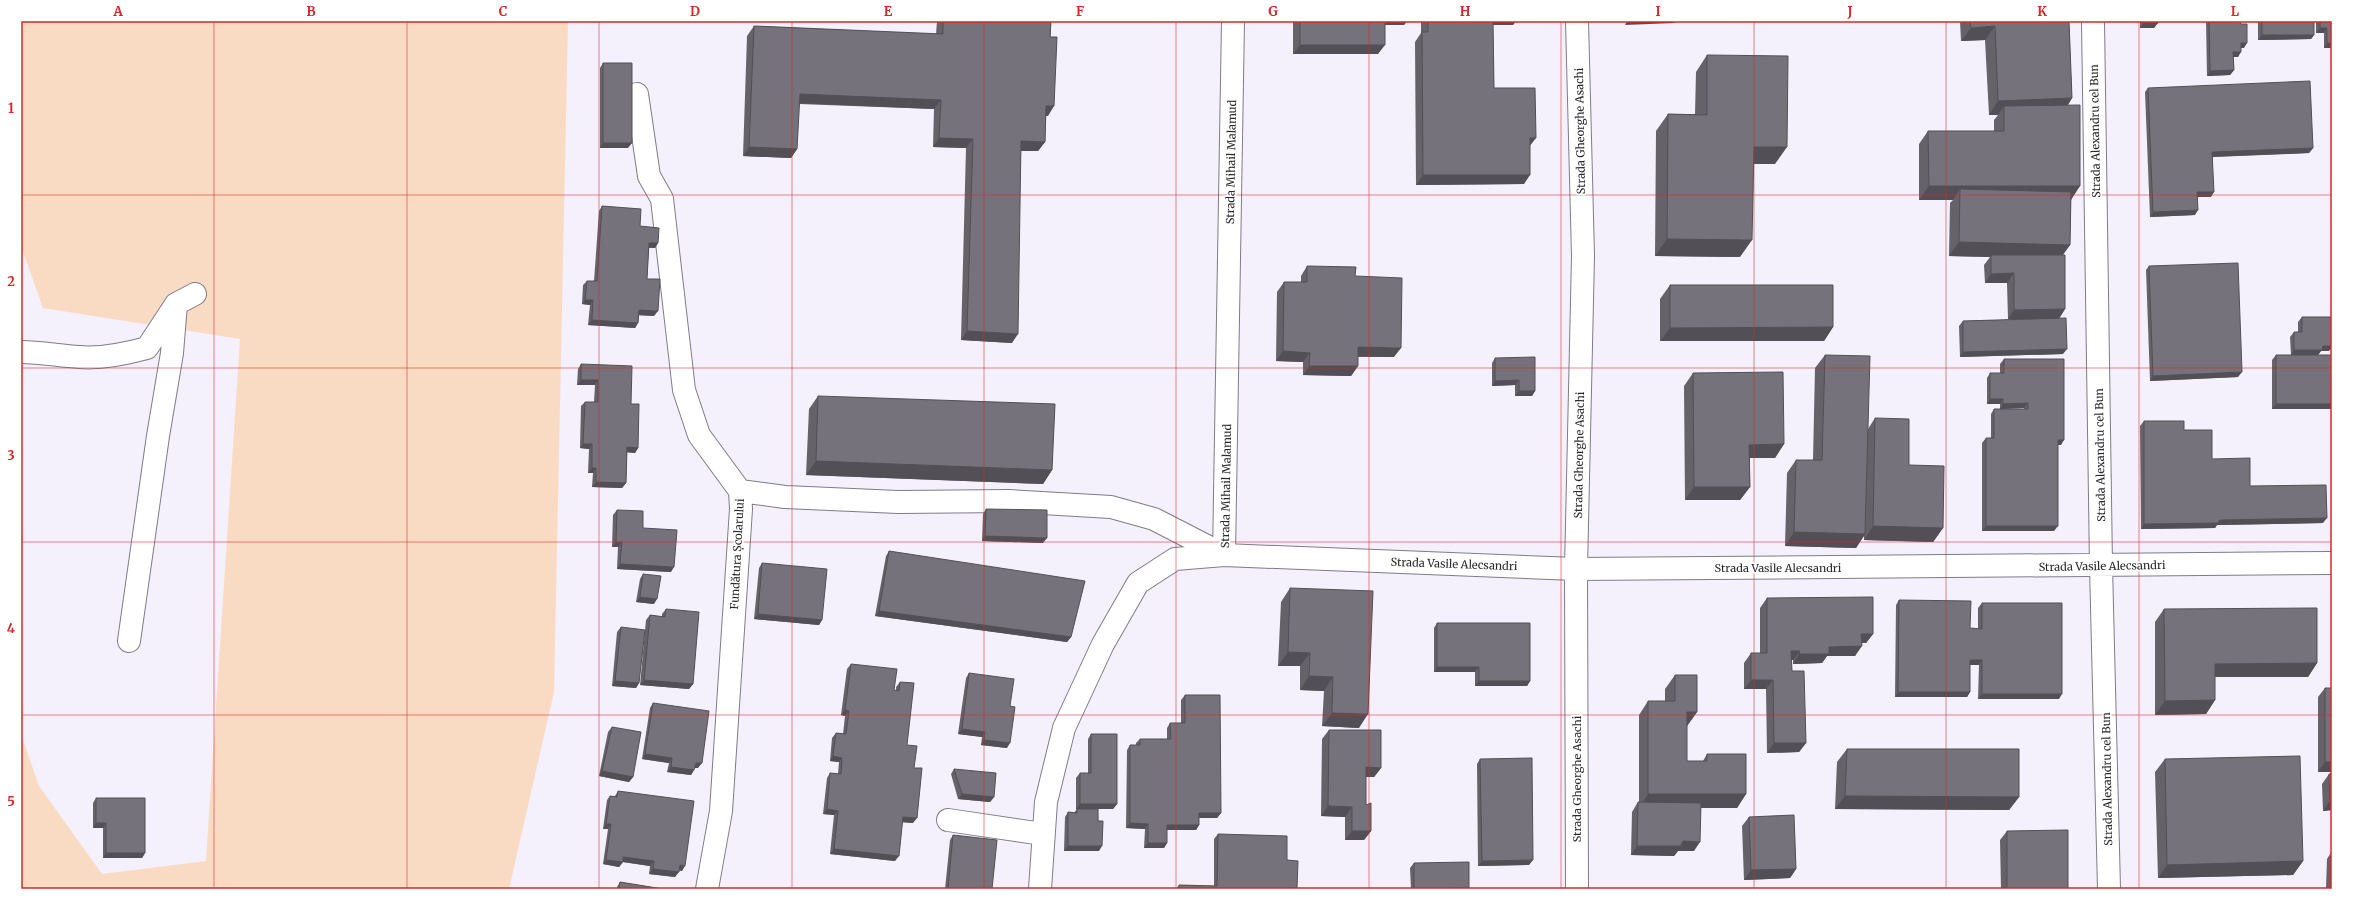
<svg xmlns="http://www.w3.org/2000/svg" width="2353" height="910" font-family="Merriweather,serif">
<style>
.green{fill:#f8dbc2}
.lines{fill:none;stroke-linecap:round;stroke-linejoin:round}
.minor-casing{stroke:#7f7c86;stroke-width:24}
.minor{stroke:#fff;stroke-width:22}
.wall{fill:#65626a}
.shaded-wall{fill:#525056}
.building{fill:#75727b;stroke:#525056}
.grid{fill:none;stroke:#d62828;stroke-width:1;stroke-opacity:0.55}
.labels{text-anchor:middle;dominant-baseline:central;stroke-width:3.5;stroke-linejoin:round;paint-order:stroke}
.street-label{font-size:11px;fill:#29282c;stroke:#fff}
.neatline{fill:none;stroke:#d62828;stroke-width:1.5}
.grid-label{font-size:13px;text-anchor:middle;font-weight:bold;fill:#d62828}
</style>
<rect width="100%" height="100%" fill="#f4f0fc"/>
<path class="green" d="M21 21H568L554 692 509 889H21V734L39 786 102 874 206 861 240 339 43 308 21 246Z"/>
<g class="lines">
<defs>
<path id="minor" d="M2093 21 2101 566 2109 889
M637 94 649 176 662 199 684 390 699 435 740 491 741 509 721 811 707 889
M21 352C41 352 60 356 79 357 102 359 125 354 147 348L176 304 195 294
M740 491 785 497 898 502 1009 501 1111 507 1154 519 1224 555 1576 569 2332 563
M129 641 158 436 172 353 176 304
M948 820 1043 834
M1040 889 1046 802 1064 728 1103 644 1138 583 1175 559 1224 555 1233 21
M1577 889 1576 569 1583 256 1577 21"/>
</defs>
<use href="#minor" class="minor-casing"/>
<use href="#minor" class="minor"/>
</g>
<path class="wall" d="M937 21H1051L1048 116H1046L1045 142 1038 151H1021L1012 343 961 340 966 148 933 147 934 109 799 104 797 149 791 158 743 156 747 36 754 26 936 34Z
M1293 21H1407L1404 25H1385L1378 54H1293Z
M1421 21H1516L1513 25H1493L1494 88 1530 145 1524 184 1416 185 1415 42 1421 33Z
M1960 21H2069L2072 98 2068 105 2071 199 2070 245 2063 255 2065 309 2059 318 2063 354 1960 357 1959 326 1963 321 2029 319H2008L2007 283H1985L1984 265 1990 257 1949 256 1950 203 1953 200H1919V144L1928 131H1994V120L1998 115H1989L1985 40 1961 41Z
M2140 21H2158L2154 28H2140Z
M2206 21H2240L2244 48H2241L2238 57H2233L2234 70 2230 75 2207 76Z
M2258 21H2314V35L2311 39 2258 40Z
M2316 21H2332V48H2324V33H2316Z
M1707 55 1775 164H1753L1740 257 1655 256 1656 131 1668 114H1695L1696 72Z
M603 63 628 148H600V68Z
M2148 88 2313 148 2309 153 2213 157 2211 197H2198L2195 215 2150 217 2145 92Z
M602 206 640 226 658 243 655 248H649L647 279 654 316 639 315 638 323 635 328 588 325 590 305 582 304 583 285 587 281H594L599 211Z
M1307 266 1355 276 1394 357H1358V366L1351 376 1303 375V362L1276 361 1277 292 1284 282H1301V276Z
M2149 266 2238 377 2150 381 2146 270Z
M1670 285 1833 327 1824 341H1660V299Z
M2302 317 2329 351H2321L2318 355H2291L2290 337 2294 332H2298V322Z
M1825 355 1868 429 1875 418 1909 465 1943 528 1933 542 1864 540V536L1856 548 1785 546 1787 473 1796 460H1813L1815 368Z
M2276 355 2332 409H2272V360Z
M1495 358 1535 391 1532 396H1515V385L1492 386V363Z
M2004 359 2061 445H2058L2054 531H1982V443L1986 438H1991V414L1994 409H2024V408L2000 409V404H1987V378L1990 373H2000V364Z
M581 364 631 404 638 448 635 453 627 452 626 483 622 488 592 487 593 473H588L589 449 580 448 581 406 585 402H594L595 385H577L578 369Z
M1693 373 1784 444 1775 458H1750V487L1740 500H1685L1684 386Z
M818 396 1052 470 1043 484 806 475 809 409Z
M2144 421 2184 430 2212 459 2250 486 2323 523 2217 525 2215 528 2141 529 2140 426Z
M986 509 1043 543 982 541 983 514Z
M617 510 671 572 617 569 618 547H612L613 515Z
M889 551 1071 637 1067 642 875 616 886 556Z
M762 563 822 620 819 625 754 619 759 568Z
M643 574 654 604 636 602 640 579Z
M1290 588 1359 728 1322 726 1324 691 1300 690V666H1278L1281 602Z
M1767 598 1873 634 1866 643H1862L1855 656H1827L1822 663 1793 664V660H1791L1792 671 1806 743 1799 752 1767 753 1766 689H1744V663L1751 653H1760V608Z
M1899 600 1970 628 1978 629V608L1982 603 2059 699H1978L1979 665H1970V692L1967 697H1895L1896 605Z
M666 609 693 684 689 689 640 685 646 620 650 615 662 617V614Z
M2164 609 2317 663 2308 677H2215V700L2206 714 2155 715V622Z
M1437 623 1530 681 1527 686H1475V672H1434V628Z
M621 627 639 683 636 688 612 686 617 632Z
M851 664 894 690 896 691V687L900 682 907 745 914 768 913 823 902 822 895 861 830 854 834 815 823 814 827 778 830 773 838 774 839 762 830 761 832 738 836 733 843 734 845 716 841 715 847 669Z
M969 673 1007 748 981 745 982 737 958 734 966 678Z
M1675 675 1697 712 1687 726V761H1703L1707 754 1746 794 1737 808H1701L1694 851H1678L1674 856 1631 855 1632 812 1638 802H1639V715L1648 701H1665V689Z
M2325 688 2332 772H2318V697Z
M1185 695 1221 813 1217 818H1199V825L1196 830H1167V843L1164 848H1144L1145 829 1126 828 1127 750 1130 745H1136V743L1140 739H1167V728L1170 723H1181V700Z
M653 703 698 768H695L691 775 667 772 669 763 642 759 650 708Z
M612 727 633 777 629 782 599 776 608 732Z
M1329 730 1381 768 1374 777H1366V805L1371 831 1364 840H1345V817L1321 816 1322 739Z
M1091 734 1117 804 1113 809H1098L1099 851H1064L1065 817 1068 812 1074 813 1077 809H1093H1076V778L1080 773H1088V739Z
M1847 749 2019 797 2009 810 1835 809 1837 762Z
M1480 759 1529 865 1478 866 1477 764Z
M2165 759 2303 861 2293 875 2158 878 2155 772Z
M954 769 994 797 990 802 958 799 951 774Z
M2329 774 2332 810 2323 811 2322 784Z
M618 791 682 871 679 870 675 877 649 874 650 866 623 862 619 867 603 864 608 829H603L607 800 610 796H615Z
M96 798 145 853 142 858H103V828H93V803Z
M1749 817 1796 869 1790 878 1744 880 1742 826Z
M2007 831 2068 889H2001L2000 840Z
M1218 834 1287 860 1297 888V889H1176L1179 885 1214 886V839Z
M953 835 992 889H945L950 840Z
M2332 851V889H2326L2327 859Z
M1414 863 1469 888V889H1411L1410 868Z
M620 882 663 889H617V887Z"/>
<path class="shaded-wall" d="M1381 21H1407L1404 25H1378Z
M1489 21H1516L1513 25H1487Z
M1627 21H1676L1674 23 1625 25Z
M2144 23H2158L2154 28H2140Z
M1995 26 1985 40 1961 41 1971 28Z
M2320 28H2327L2324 33H2316Z
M2262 35H2314L2311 39 2258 40Z
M2241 43H2247L2244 48H2237Z
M2327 43H2332V48H2324Z
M1300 45H1385L1378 54H1293Z
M2233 52H2241L2238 57H2230Z
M2234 70 2230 75 2207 76 2210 71Z
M800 94 941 100 934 109 793 103Z
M2072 98 2063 112 2004 106 1998 115H1989L1998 101Z
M1046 106H1054L1048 116H1039Z
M939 138 973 139 966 148 933 147Z
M1530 138H1536L1529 147Z
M1021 141 1045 142 1038 151H1015Z
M603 143H632L628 148H600Z
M749 147 797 149 791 158 743 156Z
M1754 147H1787L1775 164H1742Z
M2313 148 2309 153 2209 157 2212 152Z
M1423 175H1530L1524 184 1416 185Z
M1929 186H2080L2071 200 1960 189 1953 200H1919Z
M2197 192H2214L2211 197H2194Z
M2198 210 2195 215 2150 217 2153 212Z
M1667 239 1752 240 1740 257 1655 256Z
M1959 242 2070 245 2060 258 1991 255 1990 257 1949 256Z
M649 243H658L655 248 646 247Z
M2014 273 2007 283H1985L1991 274Z
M585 300H593L590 305 582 304Z
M2065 309 2059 319H2008L2014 310Z
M639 310 658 311 654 316 635 315Z
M592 320 638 323 635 328 588 325Z
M1833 327 1824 341H1660L1670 328Z
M967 331 1018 334 1012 343 961 340Z
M2323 346H2332V347L2329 351H2321L2318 355H2291L2294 350Z
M1358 347 1401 348 1394 357 1352 356Z
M2067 349 2063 354 1960 357 1963 352Z
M1283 351 1310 353 1303 362 1276 361Z
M1309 366H1358L1351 376 1303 375Z
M2242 372 2238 377 2150 381 2153 376Z
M581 380H598L595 385H577Z
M1519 380 1515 385 1492 386 1495 381Z
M1519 391H1535L1532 396H1515Z
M1990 399H2003L2000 404H1987Z
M2028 403 2024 408 2000 409 2003 404Z
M2276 404H2332V409H2272Z
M2058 440H2064L2061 445H2054Z
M583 444H592L589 449 580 448Z
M1784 444 1775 458H1740L1749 445Z
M627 447 638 448 635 453 623 452Z
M816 461 1052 470 1043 484 806 475Z
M592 468H596L593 473H588Z
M596 482 626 483 622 488 592 487Z
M1694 487H1750L1740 500H1685Z
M2327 518 2323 523 2217 525 2215 528 2141 529 2144 524 2220 520Z
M1873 526 1943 528 1933 542 1864 540Z
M1986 526H2058L2054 531H1982Z
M1794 532 1865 534 1856 548 1785 546Z
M985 536 1047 538 1043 543 982 541Z
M616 542H622L618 547H612Z
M620 564 674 567 671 572 617 569Z
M640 597 657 599 654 604 636 602Z
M879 611 1071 637 1067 642 875 616Z
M758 614 822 620 819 625 754 619Z
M1861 634H1873L1866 643H1855Z
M1862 646 1855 656H1827L1822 663 1793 664 1799 654 1829 647Z
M1791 651H1800L1793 660H1785Z
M1288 652 1310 653 1300 666H1278Z
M1970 660H1982L1979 665H1967Z
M2317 663 2308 677H2206L2215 664Z
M1437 667H1479L1475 672H1434Z
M1309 676 1333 677 1324 691 1300 690Z
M644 680 693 684 689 689 640 685Z
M1751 680H1773L1766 689H1744Z
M615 681 639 683 636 688 612 686Z
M1479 681H1530L1527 686H1475Z
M1898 692H1970L1967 697H1895Z
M1982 694H2062L2059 699H1978Z
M2215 700 2206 714 2155 715 2165 701Z
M845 710 849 711 845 716 841 715Z
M1687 712H1697L1687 726H1677Z
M1332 713 1368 714 1359 728 1322 726Z
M962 729 985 732 982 737 958 734Z
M984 740 1010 743 1007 748 981 745Z
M1774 743H1806L1799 752 1767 753Z
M645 754 672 758 669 763 642 759Z
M833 756 842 758 839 762 830 761Z
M2325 762H2332V772H2318Z
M696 763H702L698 768H692Z
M671 767 694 770 691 775 667 772Z
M1366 767 1381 768 1374 777H1359Z
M602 771 633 777 629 782 599 776Z
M962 794 994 797 990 802 958 799Z
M1648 794H1746L1737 808H1639Z
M1845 796 2019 797 2009 810 1835 809Z
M2330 801H2332V810L2323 811Z
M1080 804H1117L1113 809H1076Z
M1328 806 1352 807 1345 817 1321 816Z
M827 809 838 811 834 815 823 814Z
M1199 813H1221L1217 818H1196Z
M903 817 917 818 913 823 899 822Z
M96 823H106L103 828H93Z
M1130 823 1148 824 1145 829 1126 828Z
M606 824H611L608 829H603Z
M1167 825H1199L1196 830H1164Z
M1352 831H1371L1364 840H1345Z
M1683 841 1700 842 1694 851H1678L1674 856 1631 855 1637 846Z
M1148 843H1167L1164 848H1144Z
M1068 846H1102L1099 851H1064Z
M834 849 899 856 895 861 830 854Z
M106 853H145L142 858H103Z
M623 857 654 861 650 866 623 862 619 867 603 864 606 860Z
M1533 860 1529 865 1478 866 1482 861Z
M2303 861 2293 875 2158 878 2167 865Z
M680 865 685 866 682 871 676 870Z
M653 869 679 872 675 877 649 874Z
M1796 869 1790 878 1744 880 1751 870Z"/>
<path class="building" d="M943 21H1051L1050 37H1057L1054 106H1046L1045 142 1021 141 1018 334 967 331 973 139 939 138 941 100 800 94 797 149 749 147 754 26 943 34Z
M1300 21H1385V45H1300Z
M1428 21H1493L1494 88H1535L1536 138H1530V175H1423L1422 32H1428Z
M1970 21H2069L2072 98 1998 101 1995 26 1971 28Z
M2144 21H2158V23H2144Z
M2209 21H2240L2241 24H2247V43H2241V52H2233L2234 70 2210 71Z
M2262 21H2314V35H2262Z
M2320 21H2332V43H2327V28H2320Z
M1707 55 1788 56 1787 147H1754L1752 240 1667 239 1668 114 1707 115Z
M603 63H632V143H603Z
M2310 81 2313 148 2212 152 2214 192H2197L2198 210 2153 212 2148 88Z
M2080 105V186H1929L1928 131H2004V106Z
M1960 189 2071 192 2070 245 1959 242Z
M602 206 641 209 640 226 659 228 658 243H649L647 279H660L658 311 639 310 638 323 592 320 593 300H585L587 281H597Z
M1991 255H2065V309L2014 310V273L1991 274Z
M2238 263 2242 372 2153 376 2149 266Z
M1307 266 1356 267 1355 276 1402 278 1401 348 1358 347V366H1309L1310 353 1283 351 1284 282H1307Z
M1670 285H1833V327L1670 328Z
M2302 317H2332V346H2323L2322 350H2294V332H2302Z
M2066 318 2067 349 1963 352V321Z
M1825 355 1870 356 1865 534 1794 532 1796 460H1822Z
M2276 355H2332V404H2276Z
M1535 357V391H1519V380L1495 381V358Z
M2004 359H2064V440H2058V526H1986V438H1994V409H2028V403L2003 404V399H1990V373H2004Z
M581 364 632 366 631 404H639L638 448 627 447 626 483 596 482V468H592V444H583L585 402H598V380H581Z
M1783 372 1784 444 1749 445 1750 487H1694L1693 373Z
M818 396 1055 404 1052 470 816 461Z
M1875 418 1909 419V465L1944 466 1943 528 1873 526Z
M2144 421H2184V430H2212V459L2250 458V486L2326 485 2327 518 2220 520 2218 523 2144 524Z
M986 509 1047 510V538L985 536Z
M617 510 643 511V528L677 530 674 567 620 564 622 542H616Z
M889 551 1085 581 1071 637 879 611Z
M762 563 827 569 822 620 758 614Z
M643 574 661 576 657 599 640 597Z
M1290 588 1373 591 1368 714 1332 713 1333 677 1309 676 1310 653 1288 652Z
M1873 597V634H1861L1862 646 1829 647V654H1799L1800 651H1791L1792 671H1804L1806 743H1774L1773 680H1751V653H1767V598Z
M1899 600 1971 601 1970 628 1982 629V603H2062V694H1982V660H1970V692H1898Z
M2317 608V663L2215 664V700L2165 701 2164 609Z
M666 609 699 612 693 684 644 680 650 615 665 617Z
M1437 623H1530V681H1479V667H1437Z
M621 627 645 630 639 683 615 681Z
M851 664 897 669 894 690 899 691 900 682 914 683 907 745 917 746 914 768H922L917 818 903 817 899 856 834 849 838 811 827 809 830 773 841 774 842 758 833 756 836 733 846 734 849 711 845 710Z
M969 673 1014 679 1010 706 1015 707 1010 743 984 740 985 732 962 729Z
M1675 675H1697V712H1687V761H1707V754H1746V794H1648V701H1675Z
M2325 688H2332V762H2325Z
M1185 695H1220L1221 813H1199V825H1167V843H1148V824L1130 823V745H1140V739H1171L1170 723H1185Z
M653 703 709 711 702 763H696L694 770 671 767 672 758 645 754Z
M612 727 641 732 633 777 602 771Z
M1329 730H1381V768L1366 767V805L1371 803V831H1352V807L1328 806Z
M1091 734H1117V804H1080V773H1091Z
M1847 749H2019V797L1845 796Z
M2300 756 2303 861 2167 865 2165 759Z
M1532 758 1533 860 1482 861 1480 759Z
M954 769 996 773 994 797 962 794Z
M2329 774H2332V801H2330Z
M618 791 694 801 685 866 680 865 679 872 653 869 654 861 623 857V862L606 860 611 824H606L610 796 617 797Z
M96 798H145V853H106V823H96Z
M1638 802 1701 803 1700 842 1683 841 1681 846H1637Z
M1077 809H1098V821H1103L1102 846H1068V812L1077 813Z
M1794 815 1796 869 1751 870 1749 817Z
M2068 830V889H2007V831Z
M1218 834 1287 836V860L1298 861 1297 888H1290V889H1179V885L1217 886Z
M953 835 997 840 992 889H948Z
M1469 862V888L1414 889V863Z
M620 882 663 889H619Z"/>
<path class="grid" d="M214 21V889M407 21V889M599 21V889M792 21V889M984 21V889M1176 21V889M1369 21V889M1561 21V889M1754 21V889M1946 21V889M2139 21V889M21 195H2332M21 368H2332M21 542H2332M21 715H2332"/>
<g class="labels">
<g class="street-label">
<text transform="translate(1580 131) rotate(-91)">Strada Gheorghe Asachi</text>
<text transform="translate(2095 131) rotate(-91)">Strada Alexandru cel Bun</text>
<text transform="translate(1231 162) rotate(-89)">Strada Mihail Malamud</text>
<text transform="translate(1579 455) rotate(-89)">Strada Gheorghe Asachi</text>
<text transform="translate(2100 455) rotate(-91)">Strada Alexandru cel Bun</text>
<text transform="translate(1226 486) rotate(-89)">Strada Mihail Malamud</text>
<text transform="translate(737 554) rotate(-87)">Fundătura Școlarului</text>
<text transform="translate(1454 564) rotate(2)">Strada Vasile Alecsandri</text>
<text transform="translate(2102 566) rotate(-1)">Strada Vasile Alecsandri</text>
<text x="1778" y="568">Strada Vasile Alecsandri</text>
<text transform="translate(1577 779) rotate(-90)">Strada Gheorghe Asachi</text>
<text transform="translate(2107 779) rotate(-91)">Strada Alexandru cel Bun</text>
</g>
</g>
<rect width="2353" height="910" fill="none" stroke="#ffffff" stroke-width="44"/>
<rect x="22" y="22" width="2309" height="866" class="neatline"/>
<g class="grid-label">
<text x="118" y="16">A</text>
<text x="311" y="16">B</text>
<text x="503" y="16">C</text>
<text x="695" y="16">D</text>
<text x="888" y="16">E</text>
<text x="1080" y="16">F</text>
<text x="1273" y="16">G</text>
<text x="1465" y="16">H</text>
<text x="1658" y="16">I</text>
<text x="1850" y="16">J</text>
<text x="2042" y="16">K</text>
<text x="2235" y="16">L</text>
<text x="11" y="113">1</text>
<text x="11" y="286">2</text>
<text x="11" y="460">3</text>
<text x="11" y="633">4</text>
<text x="11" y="806">5</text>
</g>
</svg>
